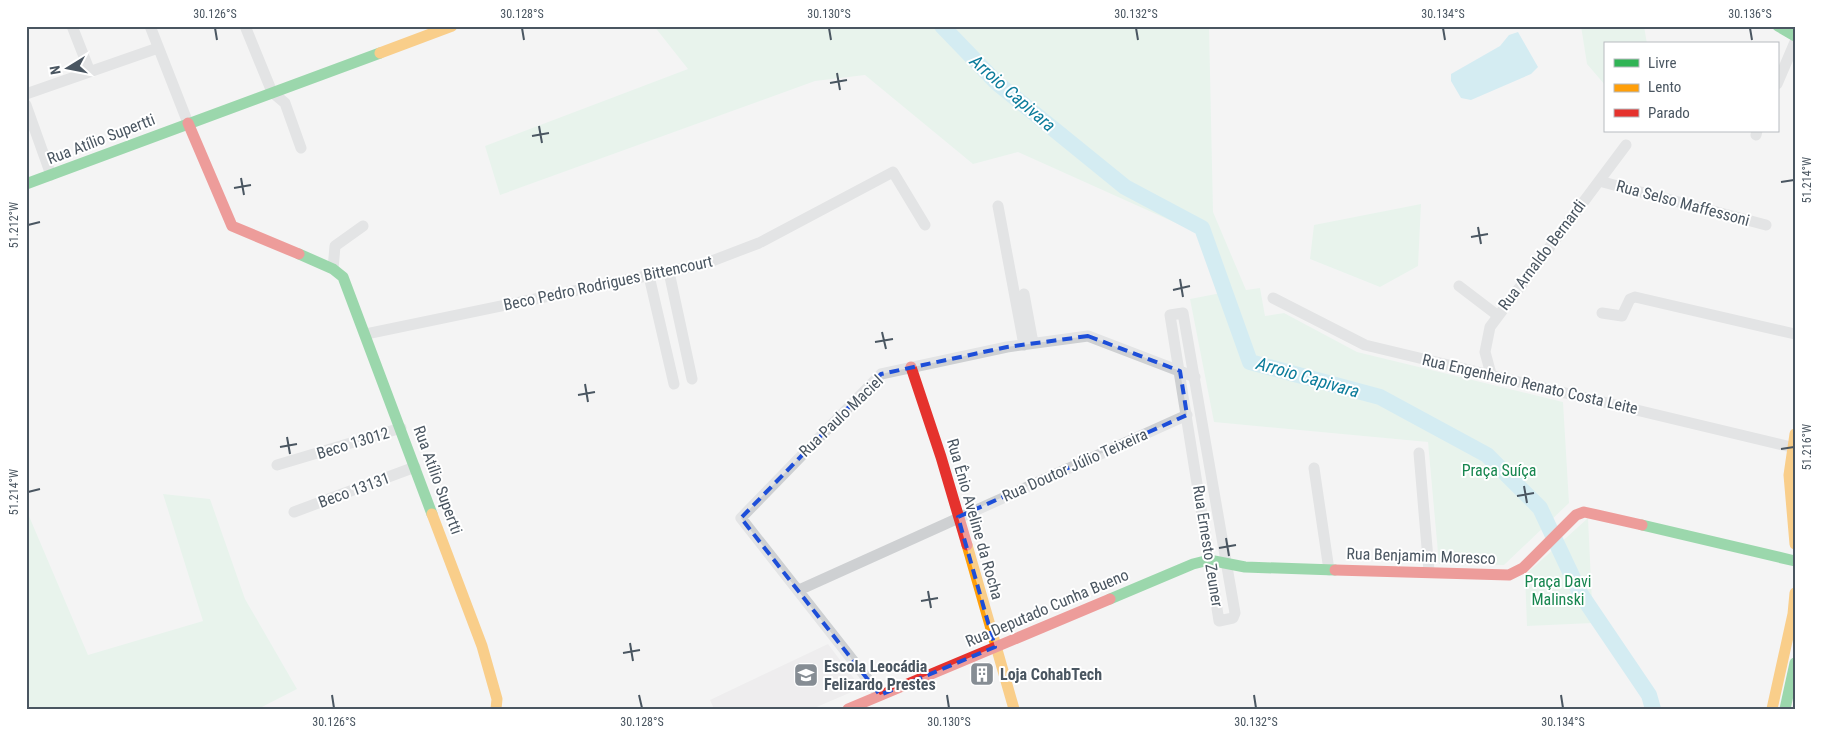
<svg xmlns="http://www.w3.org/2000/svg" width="1821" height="735" font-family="'Roboto Condensed',sans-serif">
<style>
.education{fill:#e6e5e6}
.green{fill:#d9f2e3}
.water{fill:#aee2f0}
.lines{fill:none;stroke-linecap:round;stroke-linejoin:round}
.river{stroke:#aee2f0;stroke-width:16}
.street{stroke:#ced0d2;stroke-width:11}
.fast{stroke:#30b455;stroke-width:11}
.slow{stroke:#ff9f0a;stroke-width:11}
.jam{stroke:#e5322d;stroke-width:11}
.marked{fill:none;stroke:#1d4ed8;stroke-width:4;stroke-dasharray:10 6;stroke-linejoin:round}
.ticks{fill:none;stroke:#4a5661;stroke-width:2}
.labels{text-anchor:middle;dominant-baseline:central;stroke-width:4;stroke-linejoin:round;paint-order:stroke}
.street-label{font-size:16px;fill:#4a5661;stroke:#fff}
.park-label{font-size:16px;fill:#17864f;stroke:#fff}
.poi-label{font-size:16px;font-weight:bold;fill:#4a5661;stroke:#fff;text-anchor:start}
.water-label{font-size:18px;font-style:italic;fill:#0c7c9b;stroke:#fff}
.neatline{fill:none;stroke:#4a5661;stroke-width:2}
.ticks-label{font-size:12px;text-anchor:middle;fill:#4a5661}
</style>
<rect width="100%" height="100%" fill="#f4f4f4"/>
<path class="education" d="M828 644 861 688 812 709H714L710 700Z"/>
<path class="green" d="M654 26H1209L1213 212 1246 290 1260 288 1265 316 1284 313 1357 352 1563 402 1569 503 1504 565 1439 564 1428 442 1214 422 1190 299 1221 293 1196 232 1018 152 973 164 865 75 815 81 500 195 485 146 688 69Z
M1581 26H1644L1647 44H1605V85L1587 64Z
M1421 204 1418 266 1380 287 1310 259 1314 225Z
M163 494 210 499 245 599 297 689 258 709H31L26 699V509L88 655 203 621Z
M1588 518 1593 623 1527 626 1525 575Z"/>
<path class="water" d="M1518 32 1538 67 1531 74 1471 100 1461 98 1451 81V74L1500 46 1509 35Z"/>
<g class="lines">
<path class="river" d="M942 26 997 83 1125 187 1202 228 1250 362 1380 397 1487 455 1540 508 1580 593 1649 695 1653 709"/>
<path class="street" d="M72 26 90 72
M150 26 188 123
M245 26 272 92 285 103 301 148
M1777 84 1795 42
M26 94 158 48
M26 105 51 175
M1756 135 1757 131
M1599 181 1766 225
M998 206 1024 345
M333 269 335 246 363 226
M669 272 692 379
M649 276 674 384
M1459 286 1497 315
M1024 294 1033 343
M1273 298 1365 345 1795 448
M1183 313 1235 613 1233 618 1219 621 1170 315Z
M1602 313 1622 316 1630 299 1635 297 1795 334
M366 334 704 264 759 243 893 172 925 225
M1491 374 1485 352 1490 327 1626 145
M1419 453 1429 571
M277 465 401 428
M1314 468 1329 570
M294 512 415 467
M799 590 1187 415
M880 695 741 518 881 374 1007 347 1088 336 1195 377"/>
<path class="fast" d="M1778 26 1795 36
M26 184 380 53
M299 254 333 269 343 277 432 514
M1642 525 1795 561
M1110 599 1193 564 1209 560 1245 567 1335 570
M1785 709 1795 663"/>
<path class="slow" d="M380 53 452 26
M1795 434 1789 475 1795 544
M432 514 482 646 497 699 496 709
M967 545 1014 709
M1772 709 1793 614 1795 593"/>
<path class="jam" d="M188 123 232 226 299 254
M911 367 941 457 967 545
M1335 570 1509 575 1523 568 1576 515 1584 512 1642 525
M848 709 1110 599"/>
</g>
<path d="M0 0H1821V735H0ZM1088 336 1180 371 1187 415 958 517 995 647 880 695 741 518 881 374 1007 347Z" fill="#f4f4f4" fill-opacity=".55" fill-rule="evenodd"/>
<path class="marked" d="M1088 336 1180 371 1187 415 958 517 995 647 880 695 741 518 881 374 1007 347Z"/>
<path class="ticks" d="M215 28 217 40M522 28 524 40M829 28 831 40M1136 28 1138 40M1443 28 1445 40M1750 28 1752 40M837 73 840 90M830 83 847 80M539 126 542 143M532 136 549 133M241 178 244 195M1781 182 1794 180M234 188 251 185M28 225 40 222M1478 227 1481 244M1471 237 1488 234M1180 279 1183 297M1173 290 1190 286M882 332 886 349M875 342 893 339M585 384 588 402M578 395 595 392M287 437 290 454M280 447 297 444M1781 449 1794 447M1524 486 1527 503M28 492 40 489M1517 496 1534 493M1226 538 1229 556M1219 548 1236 545M928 591 931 608M921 601 938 598M630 643 633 661M623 653 640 650M332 695 334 708M639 695 642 708M947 695 949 708M1254 695 1256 708M1561 695 1563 708"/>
<defs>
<symbol id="building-square" viewBox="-11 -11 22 22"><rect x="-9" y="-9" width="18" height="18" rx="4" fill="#868d94" stroke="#fff"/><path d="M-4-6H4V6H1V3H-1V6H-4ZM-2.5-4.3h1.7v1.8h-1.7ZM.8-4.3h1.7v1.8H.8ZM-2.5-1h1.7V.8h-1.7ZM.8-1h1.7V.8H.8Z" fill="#fff"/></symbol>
<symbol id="school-square" viewBox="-11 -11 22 22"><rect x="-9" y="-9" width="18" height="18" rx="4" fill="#868d94" stroke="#fff"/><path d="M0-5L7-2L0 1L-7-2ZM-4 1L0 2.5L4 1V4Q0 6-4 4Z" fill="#fff"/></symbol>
</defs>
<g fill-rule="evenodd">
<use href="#building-square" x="968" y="660" width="28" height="28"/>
<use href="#school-square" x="792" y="661" width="28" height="28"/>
</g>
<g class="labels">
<g class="street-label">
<text transform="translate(101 139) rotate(-21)">Rua Atílio Supertti</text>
<text transform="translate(1683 203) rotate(15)">Rua Selso Maffessoni</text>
<text transform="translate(1542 255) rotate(-53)">Rua Arnaldo Bernardi</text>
<text transform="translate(608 283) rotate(-12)">Beco Pedro Rodrigues Bittencourt</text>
<text transform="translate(1530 384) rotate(13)">Rua Engenheiro Renato Costa Leite</text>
<text transform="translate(841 416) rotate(-44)">Rua Paulo Maciel</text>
<text transform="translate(353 443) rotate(-17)">Beco 13012</text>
<text transform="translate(1075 465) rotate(-24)">Rua Doutor Júlio Teixeira</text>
<text transform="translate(438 480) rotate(70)">Rua Atílio Supertti</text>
<text transform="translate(354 490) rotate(-20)">Beco 13131</text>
<text transform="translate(975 519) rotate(74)">Rua Ênio Aveline da Rocha</text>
<text transform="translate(1208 546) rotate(81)">Rua Ernesto Zeuner</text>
<text transform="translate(1421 556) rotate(2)">Rua Benjamim Moresco</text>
<text transform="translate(1047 608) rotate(-23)">Rua Deputado Cunha Bueno</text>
</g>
<g class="park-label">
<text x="1499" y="470">Praça Suíça</text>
<text x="1558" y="581">Praça Davi<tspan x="1558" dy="18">Malinski</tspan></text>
</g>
<g class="poi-label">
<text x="824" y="666">Escola Leocádia<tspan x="824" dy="18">Felizardo Prestes</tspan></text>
<text x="1000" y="674">Loja CohabTech</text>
</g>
<g class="water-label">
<text transform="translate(1013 93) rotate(41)">Arroio Capivara</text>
<text transform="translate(1308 377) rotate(16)">Arroio Capivara</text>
</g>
</g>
<rect width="1821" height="735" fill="none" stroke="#ffffff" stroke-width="55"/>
<rect x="1604" y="42" width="175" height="90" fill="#ffffff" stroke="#b7bbc0"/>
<rect x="1614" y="59" width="25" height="8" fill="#30b455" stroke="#b7bbc0"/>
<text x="1648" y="68" font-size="15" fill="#4a5661">Livre</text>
<rect x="1614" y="84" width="25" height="8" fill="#ff9f0a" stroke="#b7bbc0"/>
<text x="1648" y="92" font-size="15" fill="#4a5661">Lento</text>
<rect x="1614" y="109" width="25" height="8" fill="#e5322d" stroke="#b7bbc0"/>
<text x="1648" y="118" font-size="15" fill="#4a5661">Parado</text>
<g transform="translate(68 68) rotate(260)" stroke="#ffffff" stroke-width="4" paint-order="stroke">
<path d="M0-4L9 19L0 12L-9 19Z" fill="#4a5661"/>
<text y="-8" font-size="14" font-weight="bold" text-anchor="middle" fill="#4a5661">N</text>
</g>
<rect x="28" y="28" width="1766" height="680" class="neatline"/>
<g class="ticks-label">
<text x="215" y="18">30.126°S</text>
<text x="522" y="18">30.128°S</text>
<text x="829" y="18">30.130°S</text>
<text x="1136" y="18">30.132°S</text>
<text x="1443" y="18">30.134°S</text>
<text x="1750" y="18">30.136°S</text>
<text transform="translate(1807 180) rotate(-90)" y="4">51.214°W</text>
<text transform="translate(14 225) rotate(-90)" y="4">51.212°W</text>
<text transform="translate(1807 447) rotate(-90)" y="4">51.216°W</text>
<text transform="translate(14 492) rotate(-90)" y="4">51.214°W</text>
<text x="334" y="726">30.126°S</text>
<text x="642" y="726">30.128°S</text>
<text x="949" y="726">30.130°S</text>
<text x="1256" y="726">30.132°S</text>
<text x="1563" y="726">30.134°S</text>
</g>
</svg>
